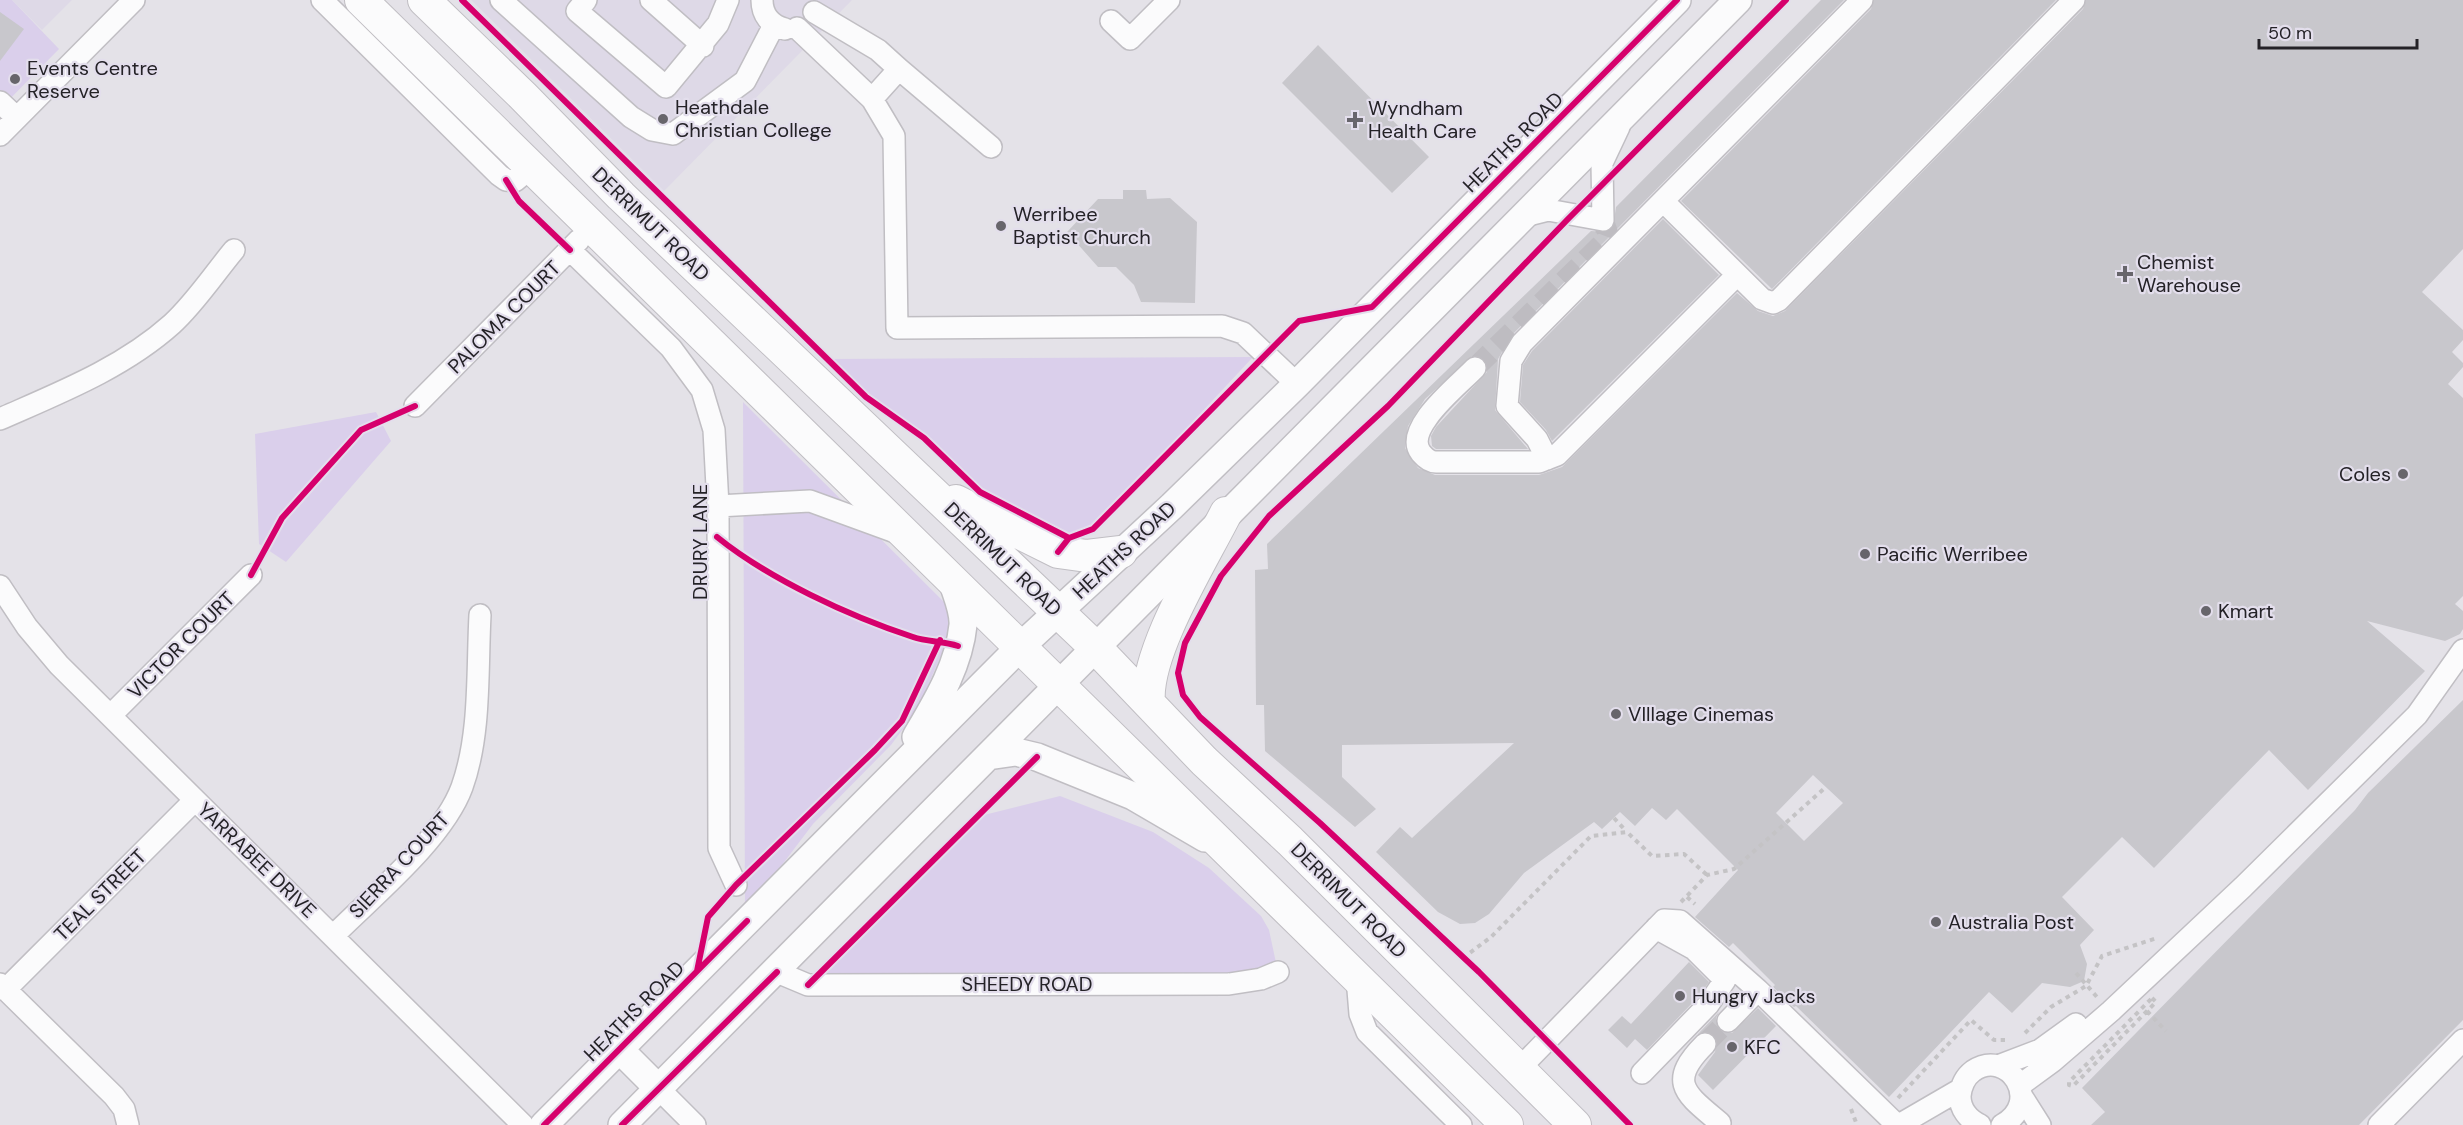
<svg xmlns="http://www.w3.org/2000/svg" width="2463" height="1125" font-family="'DM Sans',sans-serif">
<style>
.built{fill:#ded9e7}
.green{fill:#dacfeb}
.building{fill:#c8c7cc;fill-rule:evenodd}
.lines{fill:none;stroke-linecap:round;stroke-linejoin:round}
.minor-tunnel{stroke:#bebcc1;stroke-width:21;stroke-dasharray:21 10;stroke-linecap:butt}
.minor-casing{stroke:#c0bec3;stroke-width:24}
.major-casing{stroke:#c0bec3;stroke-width:30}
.highway-casing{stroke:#c0bec3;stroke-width:34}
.path{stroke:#c4c3c5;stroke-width:4;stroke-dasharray:4.5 4.5;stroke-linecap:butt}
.minor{stroke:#fbfbfc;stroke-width:21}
.major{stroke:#fbfbfc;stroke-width:27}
.highway{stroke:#fbfbfc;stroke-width:32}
.cycleway-casing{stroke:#e3deec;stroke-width:10}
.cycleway{stroke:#d6006c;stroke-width:6}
.poi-dot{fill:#67656b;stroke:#e3deec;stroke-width:2}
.labels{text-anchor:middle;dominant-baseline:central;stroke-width:4.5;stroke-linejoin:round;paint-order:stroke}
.poi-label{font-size:20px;fill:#242227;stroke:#e3deec;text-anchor:start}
.street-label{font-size:20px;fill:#242227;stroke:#e3deec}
</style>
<rect width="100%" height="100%" fill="#e4e2e8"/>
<path class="built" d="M12 0H72L42 30Z
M471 0H852L664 191Z"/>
<path class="green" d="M0 0H12L59 49 0 109Z
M1253 357 1093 529 1069 538 980 492 924 438 866 397 828 359Z
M743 402 947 605 951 633 917 710 891 745 813 824 769 882 745 905Z
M376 412 391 441 286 562 259 544 255 434Z
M1060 796 1153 832 1209 868 1261 916 1269 930 1278 972 808 985 976 817Z"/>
<path class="building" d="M1821 0H1844L1511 336 1498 359 1495 410 1528 449H1436L1432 446 1431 436 1436 427 1487 372 1484 360 1472 356 1425 399 1408 426 1405 448 1418 468 1435 475H1539L1562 467 1737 293 1758 311 1773 316 1785 311 2083 9 2086 0H2463V249L2422 292 2463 330V340L2452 352 2463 363V367L2448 384 2463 398V596L2455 604 2463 611V629L2460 634 2445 641 2367 621 2425 671 2308 790 2269 750 2154 868 2122 837 2062 897 2094 930 2080 945 2087 964 2084 981 2070 987 2042 983 2012 1013 1989 992 1889 1097 1796 1006 1794 1007 1773 987 1775 985 1733 943 1729 947 1695 917 1738 870 1677 809 1666 820 1652 808 1635 826 1620 812 1602 829 1594 822 1524 873 1489 914 1475 923 1460 924 1438 912 1376 852 1400 827 1412 838 1514 743 1342 745V777L1376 809 1355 827 1265 751 1264 705H1256L1255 570 1268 569 1267 544 1591 231 1607 232 1613 227 1616 207ZM1813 775 1843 803 1804 841 1776 813Z
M1874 0H2056L1772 289 1681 201 1871 9Z
M0 12 24 29 0 61Z
M1318 45 1429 157 1392 193 1282 83Z
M1123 190H1146L1147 199 1170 198 1197 222 1195 303 1141 302 1134 285 1116 267H1098L1067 232 1098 199H1123Z
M1663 219 1719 275 1552 441 1546 430 1520 402 1523 365 1532 351Z
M2463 700V1020L2359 1125H2091L2105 1112 2082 1088 2355 810 2368 793Z
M1689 962 1709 982 1698 997 1647 1050 1635 1039 1627 1048 1608 1030 1622 1016 1631 1024Z
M1758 1008 1776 1026 1713 1090 1698 1075 1715 1052 1717 1041 1708 1032 1698 1034 1719 1012 1716 1018 1719 1030 1732 1033Z"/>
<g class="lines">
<path class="minor-tunnel" d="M1475 368 1602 244 1607 231 1603 220
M1705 1044 1728 1021"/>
<defs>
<path id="minor" d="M322 0 499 175 506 180 515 181 532 167
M501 0 631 117 652 130 673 134 745 81 774 25
M586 0 577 11 666 87 718 24 728 0
M651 0 703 46
M762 0C762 15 770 25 785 29
M814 12 878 50 899 69 872 99
M1111 21 1130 39 1169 0
M797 28 872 99 894 136 897 328 1222 326 1243 333 1297 384
M899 69 991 147
M0 102 17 118
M0 135 134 0
M1663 201 1762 299 1773 303 1779 300 2074 0
M1524 216 1548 210 1603 220 1602 163 1619 127
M570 250 671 348 702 390 714 430 718 506 719 848 736 885
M1475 368C1459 385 1402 429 1421 453 1426 459 1430 462 1436 462H1539L1557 455 1737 275
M415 406 579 240
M0 419C59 393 123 368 172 324 195 303 214 274 234 250
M1547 459 1537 439 1507 406 1511 361 1522 343 1862 0
M718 506 810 501 895 532
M0 586 27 627 59 665 523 1125
M111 715 251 575
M334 935C373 896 443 839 462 787 481 734 477 671 480 615
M777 972 808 985 1229 984 1261 979 1278 972
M1357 978 1360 1014 1367 1032 1461 1125
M0 984 114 1096 124 1109 128 1125
M5 990 195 800
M1728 1021 1758 990
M1705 1044C1666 1083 1686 1094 1720 1123
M1998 1066 2040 1050 2076 1024
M1519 1069 1664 920 1680 921 1758 990 1897 1125
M1642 1073 1708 1005 1725 980 1694 949 1656 928
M2019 1086 2053 1061 2111 1011 2243 887 2417 715 2463 650
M658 1088 695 1125
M2021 1095 2040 1125
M1899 1125 1961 1089
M1980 1125C1968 1119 1960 1109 1960 1096 1961 1086 1965 1077 1973 1071 2008 1047 2044 1102 2002 1125
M2379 1125 2463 1040"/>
<path id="major" d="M916 737C936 703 959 666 963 625 964 610 956 594 952 580
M988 756 1016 752 1037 757 1133 796 1205 838
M619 1049 658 1088
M544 1125 1020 647 1172 506 1297 384 1677 0
M622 1125 1738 0"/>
<path id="highway" d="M361 0 1507 1125
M424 0 523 96 621 196 1095 647 1204 761 1290 841 1575 1125
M956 501 1058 552 1087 556 1121 552
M1149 703C1144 653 1203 559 1226 513"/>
</defs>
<use href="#minor" class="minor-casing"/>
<use href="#major" class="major-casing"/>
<use href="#highway" class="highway-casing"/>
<path class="path" d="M1614 818 1626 831
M1687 897 1695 904
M1681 902 1707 875 1734 869 1826 787
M1463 958 1491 937 1591 836 1627 832 1652 856 1684 854 1707 875
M2076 973 2097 997
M2152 998 2156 1002 2073 1086 2069 1085V1082Z
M2147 1011 2166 1031
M2025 1033 2051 1007 2086 986 2102 956 2157 938
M1898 1098 1971 1020 1994 1040H2005
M1851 1109 1857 1125"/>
<use href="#minor" class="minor"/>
<use href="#major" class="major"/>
<use href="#highway" class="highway"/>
<defs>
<path id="cycleway" d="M462 0 866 397 924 438 980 492 1069 538
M506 180 519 201 570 250
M717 537C769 579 849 616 913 637 927 642 943 641 958 646
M1058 552 1069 538 1093 529 1299 321 1372 307 1677 0
M251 575 282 518 361 430 415 406
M697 971 708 917 736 885 875 750 902 721 940 640
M808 985 1037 757
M544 1125 747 921
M622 1125 777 972
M1630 1125 1479 972 1320 823 1200 717 1183 695 1178 673 1185 643 1221 576 1269 516 1388 406 1568 219 1786 0"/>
</defs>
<use href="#cycleway" class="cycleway-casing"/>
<use href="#cycleway" class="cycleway"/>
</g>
<g class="poi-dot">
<circle cx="15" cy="79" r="6"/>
<circle cx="663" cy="119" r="6"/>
<path d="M1352 111h6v6h6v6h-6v6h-6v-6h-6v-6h6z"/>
<circle cx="1001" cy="226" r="6"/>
<path d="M2122 265h6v6h6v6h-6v6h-6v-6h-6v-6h6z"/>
<circle cx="2403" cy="474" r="6"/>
<circle cx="1865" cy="554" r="6"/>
<circle cx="2206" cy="611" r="6"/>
<circle cx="1616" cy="714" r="6"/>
<circle cx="1936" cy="922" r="6"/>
<circle cx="1680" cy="996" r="6"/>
<circle cx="1732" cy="1047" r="6"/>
</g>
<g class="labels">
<g class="poi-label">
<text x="27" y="68">Events Centre<tspan x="27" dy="23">Reserve</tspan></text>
<text x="675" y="107">Heathdale<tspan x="675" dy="23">Christian College</tspan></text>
<text x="1368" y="108">Wyndham<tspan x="1368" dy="23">Health Care</tspan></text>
<text x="1013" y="214">Werribee<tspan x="1013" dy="23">Baptist Church</tspan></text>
<text x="2137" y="262">Chemist<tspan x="2137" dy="23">Warehouse</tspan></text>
<text x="2391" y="474" text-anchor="end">Coles</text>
<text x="1877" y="554">Pacific Werribee</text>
<text x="2218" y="611">Kmart</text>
<text x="1628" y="714">VIllage Cinemas</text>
<text x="1948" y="922">Australia Post</text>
<text x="1692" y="996">Hungry Jacks</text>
<text x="1744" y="1047">KFC</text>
</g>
<g class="street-label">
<text transform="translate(1513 142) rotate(-45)">HEATHS ROAD</text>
<text transform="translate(651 224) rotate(44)">DERRIMUT ROAD</text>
<text transform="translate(504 317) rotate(-45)">PALOMA COURT</text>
<text transform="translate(700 542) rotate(-90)">DRURY LANE</text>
<text transform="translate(1124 550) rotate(-43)">HEATHS ROAD</text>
<text transform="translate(1003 559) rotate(44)">DERRIMUT ROAD</text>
<text transform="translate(181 645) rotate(-45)">VICTOR COURT</text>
<text transform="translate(257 860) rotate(44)">YARRABEE DRIVE</text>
<text transform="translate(399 865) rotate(-47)">SIERRA COURT</text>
<text transform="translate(100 895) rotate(-45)">TEAL STREET</text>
<text transform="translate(1349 900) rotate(45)">DERRIMUT ROAD</text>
<text x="1027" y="984">SHEEDY ROAD</text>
<text transform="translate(634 1011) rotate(-45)">HEATHS ROAD</text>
</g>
</g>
<path d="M2259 39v9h158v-9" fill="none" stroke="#242227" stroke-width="3"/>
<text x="2268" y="39" font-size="18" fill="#242227" stroke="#e3deec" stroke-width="4.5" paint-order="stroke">50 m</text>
</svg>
